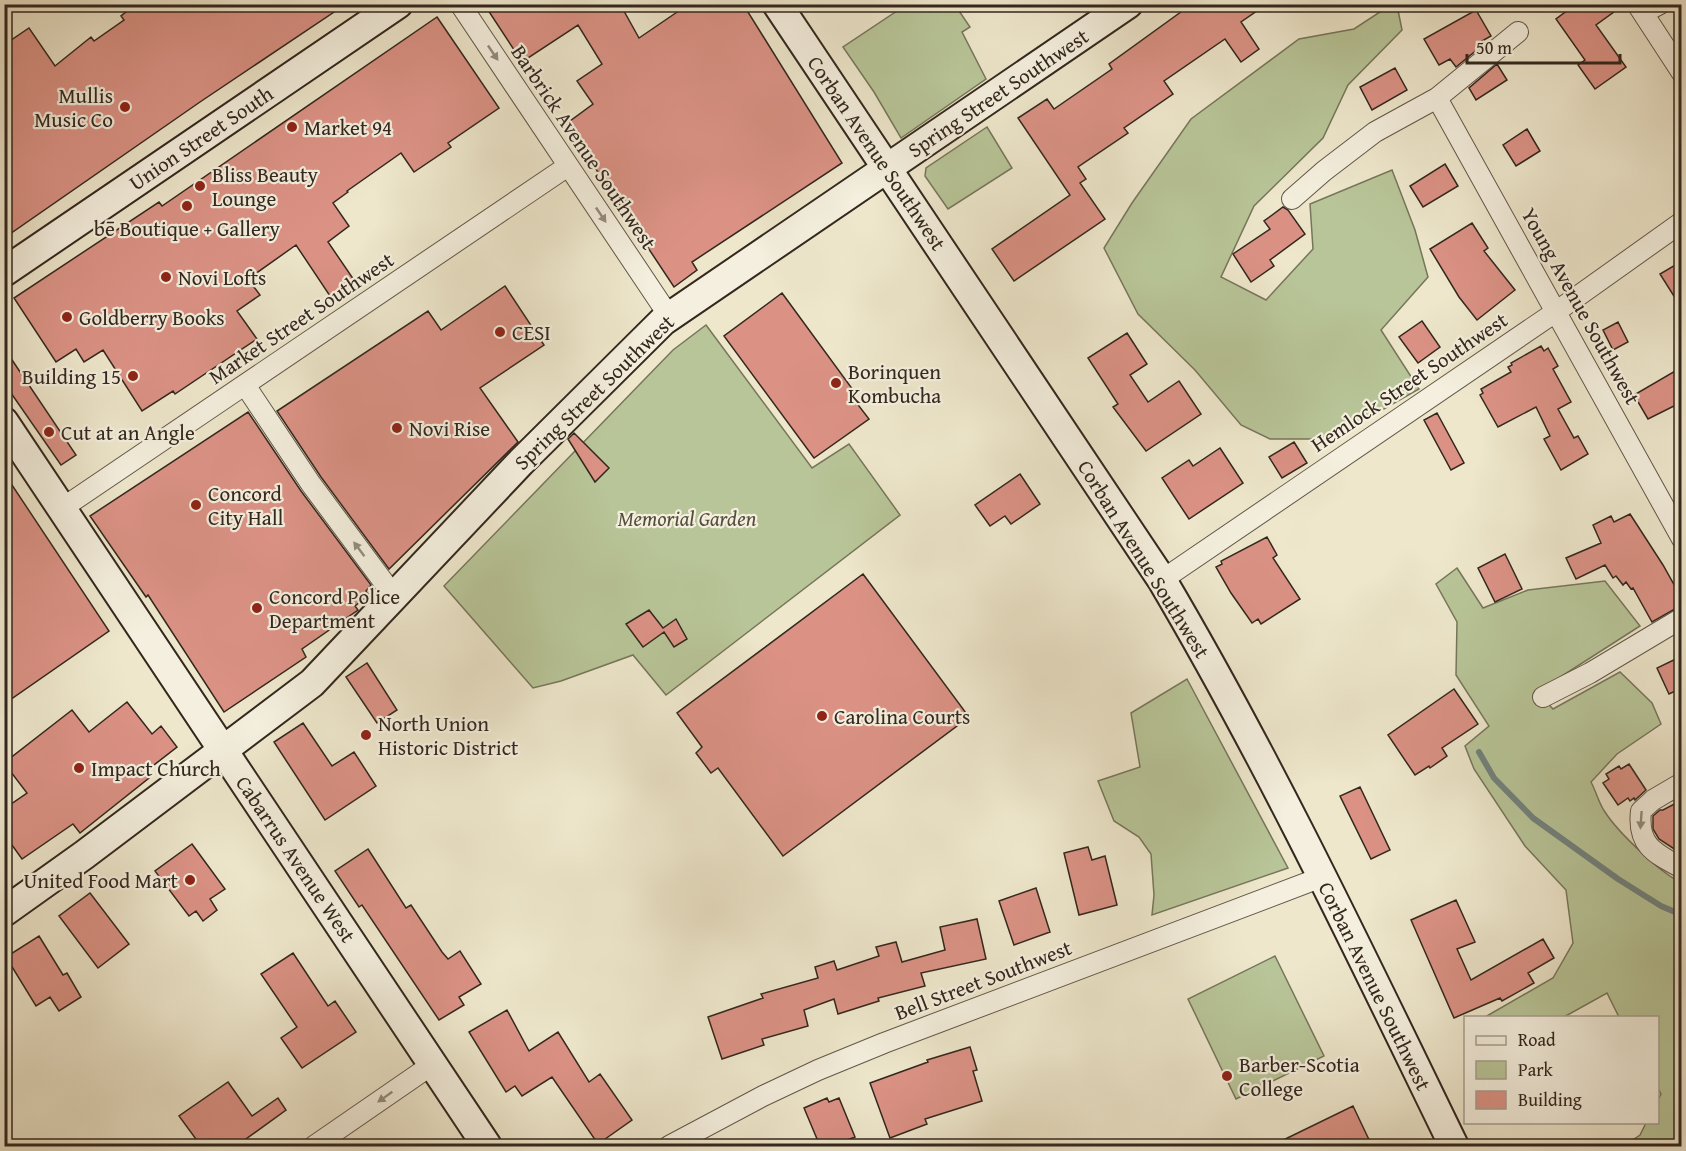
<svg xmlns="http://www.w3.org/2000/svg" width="1686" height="1151" font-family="'Gentium Book Plus',serif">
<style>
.green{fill:#b8c598;stroke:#76765b;stroke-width:1.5}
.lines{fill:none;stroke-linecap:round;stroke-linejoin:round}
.stream{stroke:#71827e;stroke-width:6}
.building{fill:#db9285;stroke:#33271e;stroke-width:1.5}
.street-casing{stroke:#62574a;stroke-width:22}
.secondary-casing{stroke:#33271e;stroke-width:32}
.street{stroke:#f4efde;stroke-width:20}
.secondary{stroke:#f4efde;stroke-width:28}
.oneway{fill:#948b7e}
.poi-dot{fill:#8f2418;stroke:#f4efde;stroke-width:2}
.labels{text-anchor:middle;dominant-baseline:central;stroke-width:4.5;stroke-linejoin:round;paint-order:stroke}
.street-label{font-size:21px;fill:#33271e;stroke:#f4efde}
.poi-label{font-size:21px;fill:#33271e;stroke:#f4efde;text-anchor:start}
.park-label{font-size:21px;font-style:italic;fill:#544e3c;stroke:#f4efde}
</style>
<rect width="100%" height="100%" fill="#eee7cc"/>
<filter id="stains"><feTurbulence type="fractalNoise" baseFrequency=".00333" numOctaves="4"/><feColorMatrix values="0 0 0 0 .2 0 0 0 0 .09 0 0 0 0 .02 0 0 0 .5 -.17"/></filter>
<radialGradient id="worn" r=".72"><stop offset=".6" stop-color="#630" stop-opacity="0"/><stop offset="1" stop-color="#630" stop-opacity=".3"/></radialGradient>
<path class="green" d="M1392 4 1397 5 1402 30 1348 85 1323 138 1254 206 1221 277 1266 300 1313 249 1310 204 1392 170 1415 230 1428 277 1381 330 1419 389 1331 439H1270L1241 425 1195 370 1138 314 1104 248 1132 203 1191 119 1299 39 1354 29Z
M906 5H955L970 27 962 32 986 79 901 138 874 92 843 47Z
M987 127 1012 168 948 209 925 176 926 168Z
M706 325 812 468 849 444 900 515 666 695 633 655 561 681 533 688 444 586 673 350Z
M1457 568 1483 608 1528 590 1605 581 1640 626 1537 692 1553 709 1620 672 1652 703 1661 724 1617 754 1591 782C1596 791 1599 804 1605 812 1617 831 1662 875 1681 882V1146H1624L1640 1135 1646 1123 1658 1122V1100L1661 1094 1658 1088V1018L1619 1017 1607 993 1564 1017H1485L1553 978 1573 943 1566 890 1525 846 1474 769 1465 746 1489 726 1456 675 1457 622 1436 584Z
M1187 679 1288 868 1152 915 1154 895 1151 854 1139 837 1114 821 1098 781 1140 767 1131 713Z
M1275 956 1324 1056 1236 1099 1188 999Z"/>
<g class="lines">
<path class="stream" d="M1479 752 1494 778 1533 818 1618 879 1661 906 1682 915"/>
</g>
<path class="building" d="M136 4H346L200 102 4 238V45L29 28 55 66 91 37 94 41 124 20 121 16Z
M484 4H620L639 38 689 4H743L842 163 692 262 697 270 674 287 566 124 593 104 577 81 602 64 578 25 522 62Z
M1192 4H1267L1241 22 1259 49 1241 62 1225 39 1164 81 1173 94 1124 128 1128 133 1078 167 1086 179 1080 183 1105 219 1014 281 992 249 1070 195 1018 118 1047 99 1054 109 1112 69 1109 64Z
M1576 4H1625L1596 25 1626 67 1595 89 1578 65 1585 60 1556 19Z
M1476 10 1491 36 1482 41 1484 44 1456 67 1450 59 1439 65 1424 39Z
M437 17 499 108 448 143 451 147 414 172 401 153 347 191 348 192 333 203 349 226 328 242 354 280 330 296 296 245 248 279 260 295 237 311 257 339 175 394 173 391 142 411 103 350 84 362 76 349 56 362 14 298 159 202 162 206Z
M1497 64 1507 80 1476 100 1469 88Z
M1395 68 1407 90 1372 110 1360 87Z
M1527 129 1540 151 1516 166 1503 145Z
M1445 164 1458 186 1423 207 1410 186Z
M1283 207 1288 210 1305 234 1270 260 1274 266 1251 282 1233 254 1270 229 1264 221Z
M1472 223 1488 248 1484 251 1515 290 1477 320 1459 297 1430 249Z
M1682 261V309L1660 274Z
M505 286 544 345 480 388 518 442 389 569 321 477 277 411 428 311 441 330Z
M782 293 856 394 852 397 869 419 814 458 724 336Z
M1422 321 1440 347 1418 363 1399 337Z
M1618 322 1628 342 1613 350 1603 330Z
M1127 333 1147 364 1130 375 1148 402 1179 381 1201 414 1146 451 1113 407 1118 404 1088 358Z
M1541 346 1544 351 1548 348 1558 366 1553 369 1571 402 1558 409 1574 438 1578 436 1588 454 1561 470 1544 439 1550 436 1536 407 1498 427 1480 395 1483 393 1481 389 1511 372 1508 367 1512 365 1511 363Z
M4 348 76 455 61 465 4 383Z
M1682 367V402L1648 419 1634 395Z
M248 412 301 491 371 585 366 591 369 595 355 606 358 610 302 649 306 657 224 712 148 595 146 597 90 516Z
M1437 413 1464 463 1451 470 1424 420Z
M574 433 609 468 595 482 568 439Z
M1294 442 1307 463 1282 478 1269 457Z
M1220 448 1243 483 1189 519 1162 478 1189 460 1193 466Z
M4 473 109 631 4 704Z
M1020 474 1040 504 1011 524 1005 516 990 526 975 505Z
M1630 514 1663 565 1682 599V605L1652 622 1633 588 1631 589 1626 582 1623 585 1616 576 1613 578 1605 565 1576 579 1566 558 1601 543 1593 525 1611 516 1614 522Z
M1267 537 1277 555 1273 558 1300 599 1261 624 1258 619 1252 623 1231 593 1216 567 1222 564 1221 561Z
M1505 554 1522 589 1495 602 1478 568Z
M863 574 969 717 783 856 718 768 711 773 696 753 702 747 677 713Z
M649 610 663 628 676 619 687 639 674 647 664 632 643 647 626 624Z
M1682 656V688L1669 694 1657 668Z
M367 663 397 710 377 723 346 677Z
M1454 689 1478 724 1442 748 1447 756 1430 768 1429 766 1415 775 1388 735Z
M127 702 152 734 161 726 177 747 145 772 149 778 80 833 73 824 22 859 4 834V809L27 793 4 763 72 710 89 732Z
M303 723 332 766 354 752 376 786 325 820 274 742Z
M1629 764 1646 790 1635 800 1634 798 1630 801 1628 798 1618 805 1603 783 1609 779 1606 774 1619 766 1621 769Z
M1360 787 1390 850 1371 859 1340 796Z
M1682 800V854L1659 839 1653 829V816L1660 810H1663Z
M192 844 225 889 210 899 217 910 203 921 196 911 189 916 155 871Z
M1088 847 1092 860 1105 856 1117 905 1079 915 1064 853Z
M368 849 406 908 411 905 442 952 448 959 460 951 481 984 459 997 464 1005 439 1020 362 905 359 907 335 871Z
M1036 888 1050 932 1014 945 999 901Z
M90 893 129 944 98 968 59 916Z
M1456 900 1475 942 1457 949 1471 980 1543 939 1554 958 1528 973 1534 983 1502 1001 1500 998 1454 1018 1411 920Z
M977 919 986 959 921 973 925 986 878 998 879 1001 838 1014 834 999 804 1010 808 1026 762 1039 764 1045 722 1059 708 1017 763 998 761 994 818 978 815 967 834 961 837 970 879 956 876 947 896 942 902 962 945 950 940 927Z
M39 936 63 975 67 973 81 997 59 1011 50 997 36 1006 6 957Z
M293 953 328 1006 335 1001 356 1032 302 1068 281 1038 297 1027 261 974Z
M507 1010 529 1051 558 1032 589 1082 600 1074 632 1120 598 1144 552 1077 522 1096 515 1086 506 1092 469 1032Z
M970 1047 977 1070 973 1071 982 1101 925 1119 927 1124 890 1138 870 1083 928 1062 927 1060Z
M228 1082 252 1116 278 1098 286 1110 246 1139 251 1146H201L179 1116Z
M827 1098 829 1102 839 1098 855 1137 832 1146H820L804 1108Z
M1353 1106 1372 1146H1271Z"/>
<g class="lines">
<defs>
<path id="street" d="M460 4 669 316
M1637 4 1682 73
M1643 13 1660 4
M1437 98 1682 539
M1292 199 1324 171 1375 132 1437 98 1518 32
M245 385 311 484 394 596
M61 509 568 166
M1162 580 1557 311 1682 222
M1543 697 1590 673 1682 618
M1682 783 1653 800 1641 811C1637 845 1654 853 1682 868
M314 1146 433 1064
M669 1146 763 1096 818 1070 884 1043 1322 877"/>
<path id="secondary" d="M777 4 1162 580C1270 763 1361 955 1454 1146
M4 272 398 4
M4 422 487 1146
M4 912 84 855 312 683 521 462 663 321 1128 4"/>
</defs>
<use href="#street" class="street-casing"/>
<use href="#secondary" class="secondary-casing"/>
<use href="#street" class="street"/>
<use href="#secondary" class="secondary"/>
</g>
<defs><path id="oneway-solid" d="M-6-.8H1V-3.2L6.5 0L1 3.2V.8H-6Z" transform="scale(1.5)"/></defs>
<g class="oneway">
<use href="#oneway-solid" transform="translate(493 53) rotate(56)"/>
<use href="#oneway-solid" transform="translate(601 215) rotate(56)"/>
<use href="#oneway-solid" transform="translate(359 549) rotate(-127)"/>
<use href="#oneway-solid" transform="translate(1641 820) rotate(94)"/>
<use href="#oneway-solid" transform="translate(385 1097) rotate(145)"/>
</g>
<g class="poi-dot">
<circle cx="125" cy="107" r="6"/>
<circle cx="292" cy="127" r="6"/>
<circle cx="200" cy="186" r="6"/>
<circle cx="187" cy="206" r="6"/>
<circle cx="166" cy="277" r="6"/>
<circle cx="67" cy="317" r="6"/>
<circle cx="500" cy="332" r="6"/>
<circle cx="133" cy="376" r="6"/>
<circle cx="836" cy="383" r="6"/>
<circle cx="397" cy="428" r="6"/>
<circle cx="49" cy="432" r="6"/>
<circle cx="196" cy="505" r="6"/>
<circle cx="257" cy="608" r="6"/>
<circle cx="822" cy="716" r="6"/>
<circle cx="366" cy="735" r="6"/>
<circle cx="79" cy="768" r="6"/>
<circle cx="190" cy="880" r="6"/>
<circle cx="1227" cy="1076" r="6"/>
</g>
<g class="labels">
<g class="street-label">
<text transform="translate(998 93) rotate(-34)">Spring Street Southwest</text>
<text transform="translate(201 138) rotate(-34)">Union Street South</text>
<text transform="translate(584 147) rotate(56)">Barbrick Avenue Southwest</text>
<text transform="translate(877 153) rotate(56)">Corban Avenue Southwest</text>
<text transform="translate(1581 306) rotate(61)">Young Avenue Southwest</text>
<text transform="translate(301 318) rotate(-34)">Market Street Southwest</text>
<text transform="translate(1409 382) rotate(-34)">Hemlock Street Southwest</text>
<text transform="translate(594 392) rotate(-44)">Spring Street Southwest</text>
<text transform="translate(1144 559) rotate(58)">Corban Avenue Southwest</text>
<text transform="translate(296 859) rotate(56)">Cabarrus Avenue West</text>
<text transform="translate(983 980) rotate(-21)">Bell Street Southwest</text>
<text transform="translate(1375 986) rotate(64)">Corban Avenue Southwest</text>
</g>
<g class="poi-label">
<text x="113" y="95" text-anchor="end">Mullis<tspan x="113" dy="24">Music Co</tspan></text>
<text x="304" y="127">Market 94</text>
<text x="212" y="174">Bliss Beauty<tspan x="212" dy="24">Lounge</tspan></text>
<text x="187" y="228" text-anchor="middle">bē Boutique + Gallery</text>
<text x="178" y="277">Novi Lofts</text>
<text x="79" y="317">Goldberry Books</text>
<text x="512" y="332">CESI</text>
<text x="848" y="371">Borinquen<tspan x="848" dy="24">Kombucha</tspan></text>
<text x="121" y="376" text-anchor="end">Building 15</text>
<text x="409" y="428">Novi Rise</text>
<text x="61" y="432">Cut at an Angle</text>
<text x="208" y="493">Concord<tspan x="208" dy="24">City Hall</tspan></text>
<text x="269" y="596">Concord Police<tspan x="269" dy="24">Department</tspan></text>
<text x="834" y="716">Carolina Courts</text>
<text x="378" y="723">North Union<tspan x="378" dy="24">Historic District</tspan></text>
<text x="91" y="768">Impact Church</text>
<text x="178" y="880" text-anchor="end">United Food Mart</text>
<text x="1239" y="1064">Barber-Scotia<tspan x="1239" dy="24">College</tspan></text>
</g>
<g class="park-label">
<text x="687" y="518">Memorial Garden</text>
</g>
</g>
<rect width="1686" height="1151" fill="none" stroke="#eee7cc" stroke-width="24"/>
<rect x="6" y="6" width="1674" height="1139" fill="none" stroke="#33271e" stroke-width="3"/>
<rect x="12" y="12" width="1662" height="1127" fill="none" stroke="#33271e" stroke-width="1.5"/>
<rect x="1464" y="1016" width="195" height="108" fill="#f4efde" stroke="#a79f91" stroke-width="1.5"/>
<rect x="1476" y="1036" width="30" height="9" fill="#f4efde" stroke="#a79f91" stroke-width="1.5"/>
<text x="1518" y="1046" font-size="18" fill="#33271e">Road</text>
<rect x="1476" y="1061" width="30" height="18" fill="#b8c598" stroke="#a79f91" stroke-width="1.5"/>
<text x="1518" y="1076" font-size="18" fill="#33271e">Park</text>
<rect x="1476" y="1091" width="30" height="18" fill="#db9285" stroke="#a79f91" stroke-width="1.5"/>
<text x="1518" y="1106" font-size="18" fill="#33271e">Building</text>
<path d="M1467 54v9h153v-9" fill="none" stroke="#33271e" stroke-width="3"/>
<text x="1476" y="54" font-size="18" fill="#33271e" stroke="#f4efde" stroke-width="4.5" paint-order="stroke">50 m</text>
<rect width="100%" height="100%" filter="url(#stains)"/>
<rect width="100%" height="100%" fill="url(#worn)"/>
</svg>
